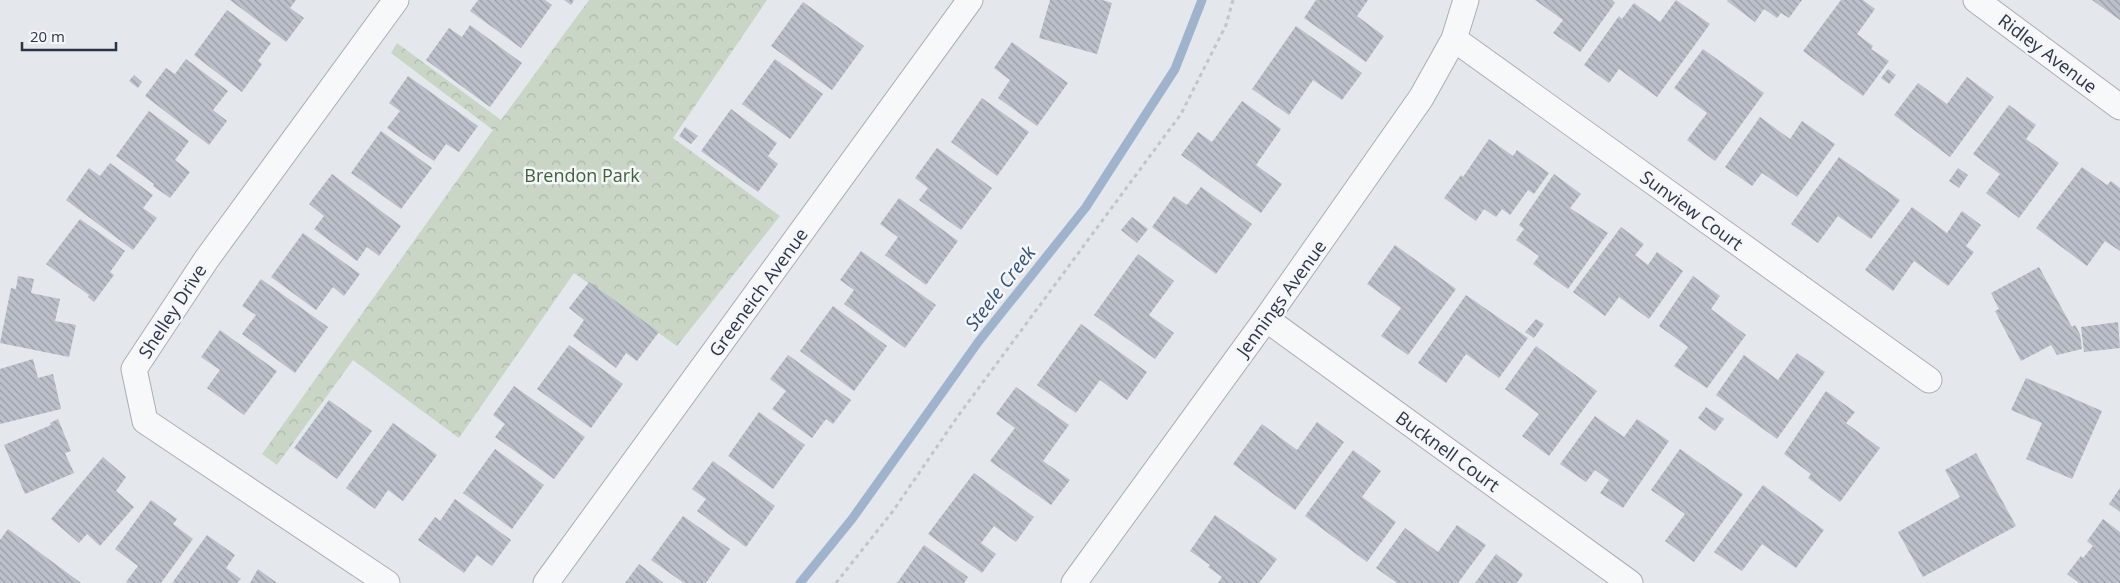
<svg xmlns="http://www.w3.org/2000/svg" width="2120" height="583" font-family="'Open Sans',sans-serif">
<style>
.forest{fill:url(#forest-crowns)}
.lines{fill:none;stroke-linecap:round;stroke-linejoin:round}
.stream{stroke:#9fb4cc;stroke-width:9}
.building{fill:url(#building-back-hatch)}
.minor-casing{stroke:#a9aeb7;stroke-width:27}
.path{stroke:#c2c5cb;stroke-width:3;stroke-dasharray:4 4;stroke-linecap:butt}
.minor{stroke:#f7f8fa;stroke-width:25}
.labels{text-anchor:middle;dominant-baseline:central;stroke-width:5;stroke-linejoin:round;paint-order:stroke}
.street-label{font-size:18px;fill:#2b3445;stroke:#f4f6f9}
.park-label{font-size:18px;fill:#3f6138;stroke:#f4f6f9}
.water-label{font-size:19px;font-style:italic;fill:#34527a;stroke:#f4f6f9}
</style>
<defs>
<pattern id="forest-crowns" width="20" height="18" patternUnits="userSpaceOnUse" patternTransform="scale(1.25)"><rect width="20" height="18" fill="#c9d6c5"/><path d="M2 6a3 3 0 1 1 6 0M12 15a3 3 0 1 1 6 0" fill="none" stroke="#adb8ab"/></pattern>
<pattern id="building-back-hatch" width="6" height="6" patternUnits="userSpaceOnUse" patternTransform="scale(1.25)"><rect width="6" height="6" fill="#bbc0ca"/><path d="M-1 5l2 2M0 0l6 6M5-1l2 2" fill="none" stroke="#989da6"/></pattern>
</defs>
<rect width="100%" height="100%" fill="#e4e7ec"/>
<path class="forest" d="M589 0H767L673 138 780 216 677 346 574 273 459 438 353 360 277 465 262 454 493 130 391 53 397 43 501 120Z"/>
<g class="lines">
<path class="stream" d="M800 583 852 519 979 341 1086 207 1175 69 1202 0"/>
</g>
<path class="building" d="M230 0H296L290 8 304 18 286 42Z
M478 0H545L552 5 521 48 470 11Z
M564 0H574L571 5Z
M1050 0H1102L1112 3 1097 54 1039 38Z
M1316 0H1368L1357 16 1384 36 1366 62 1304 18Z
M1535 0H1612L1615 3 1580 52 1553 33 1563 20Z
M1676 0 1710 24 1657 97 1619 69 1609 83 1584 65 1619 16 1622 19 1634 3 1660 22Z
M1728 0H1802L1789 18 1781 13 1777 18 1764 9 1755 22 1727 1Z
M1841 0H1863L1875 9 1857 34 1873 46 1871 49 1889 61 1863 96 1803 51Z
M2092 0H2120V20Z
M803 2 864 46 832 90 771 46Z
M227 10 271 43 258 61 262 64 242 92 194 55Z
M470 25 522 63 490 107 426 60 449 28 462 37Z
M1296 26 1362 73 1342 100 1313 80 1289 115 1252 89Z
M1012 42 1068 83 1037 126 998 98 1010 80 994 68Z
M1703 49 1764 93 1715 161 1687 140 1707 113 1674 88Z
M186 59 228 91 213 110 227 121 209 145 145 96 166 68 175 74Z
M775 59 823 94 790 139 742 104Z
M1888 69 1896 75 1889 84 1881 78Z
M134 75 142 82 138 88 129 81Z
M408 76 478 126 459 152 446 144 434 161 387 128 400 111 389 103Z
M1967 77 1994 97 1950 157 1894 115 1918 83 1947 104Z
M982 98 1029 132 997 176 951 142Z
M1242 101 1281 129 1256 165 1282 184 1261 213 1181 155 1198 132 1212 142Z
M2009 105 2036 125 2026 139 2059 163 2019 218 1986 193 2000 174 1973 154Z
M731 109 777 143 768 156 778 164 758 192 701 151Z
M149 111 189 141 175 160 190 172 170 198 153 186 154 184 116 156Z
M1760 117 1790 139 1802 121 1835 144 1797 197 1762 173 1752 186 1725 167Z
M685 127 698 136 691 144 679 136Z
M381 131 432 168 401 209 351 173Z
M1489 139 1513 156 1517 150 1549 173 1534 194 1528 190 1510 215 1502 209 1496 217 1484 209 1476 221 1444 198 1461 175 1463 177Z
M937 148 992 188 961 230 919 200 928 188 915 178Z
M1839 157 1900 200 1871 239 1838 216 1818 243 1791 224Z
M110 163 153 195 143 208 157 218 133 250 66 200 89 168 100 176Z
M2082 167 2107 185 2111 181 2120 188V251L2105 241 2087 266 2036 228Z
M1958 168 1968 175 1959 188 1949 181Z
M332 174 401 226 379 256 367 247 357 261 314 229 324 216 309 204Z
M1554 174 1581 194 1570 208 1608 233 1568 289 1533 264 1539 256 1516 240 1524 229 1519 225Z
M1201 187 1252 224 1216 274 1152 227 1174 196 1187 205Z
M899 198 958 241 926 285 885 255 898 237 880 224Z
M1912 207 1947 233 1962 211 1981 225 1966 246 1974 252 1948 286 1914 261 1893 291 1865 270Z
M1132 217 1148 229 1137 243 1121 230Z
M80 219 125 251 110 272 114 275 94 302 88 297 89 295 46 264Z
M1621 227 1644 244 1635 255 1648 265 1657 252 1683 271 1649 319 1619 297 1605 316 1573 292Z
M303 233 360 274 344 296 333 287 316 310 271 277Z
M1395 245 1456 289 1408 355 1381 336 1401 308 1367 284Z
M861 251 936 305 905 348 844 304 854 290 840 280Z
M1138 254 1174 281 1149 315 1174 333 1155 359 1094 315Z
M2039 267 2072 327 2075 325 2080 334 2082 349 2057 355 2051 345 2021 361 1995 311 1999 309 1991 293Z
M18 276 34 279 31 293 60 299 55 321 76 325 69 357 0 343 11 288 16 289Z
M1693 276 1720 296 1711 309 1746 335 1707 388 1674 366 1688 347 1659 326Z
M261 279 328 327 295 373 242 334 256 315 242 306Z
M589 282 659 332 637 361 626 353 616 368 573 336 584 320 569 308Z
M1466 295 1528 338 1499 378 1466 354 1446 383 1418 363Z
M833 306 887 346 854 391 800 351Z
M1536 319 1544 324 1534 338 1525 332Z
M2118 322 2120 348 2084 352 2081 327Z
M1081 324 1147 372 1127 400 1100 380 1076 413 1037 385Z
M220 330 277 371 244 415 207 388 220 370 201 357Z
M569 345 623 384 591 428 537 389Z
M1536 346 1597 391 1549 456 1522 436 1539 414 1505 389Z
M1797 353 1825 372 1777 439 1716 395 1744 355 1778 380Z
M788 355 851 400 833 424 826 419 812 438 772 409 786 391 770 379Z
M33 359 38 378 53 374 61 409 0 424V369Z
M2026 378 2102 411 2072 479 2026 459 2042 423 2011 410Z
M514 386 585 437 554 479 495 437 505 424 493 415Z
M1016 387 1069 425 1043 461 1070 480 1051 505 990 461 1015 428 996 414Z
M1826 391 1855 412 1846 423 1880 448 1840 502 1808 478 1811 474 1784 454Z
M329 400 372 431 337 479 294 448Z
M1706 407 1724 419 1715 431 1698 418Z
M759 412 805 445 773 489 728 456Z
M1595 416 1624 437 1637 419 1669 441 1623 508 1600 493 1609 480 1595 470 1586 482 1560 464Z
M58 419 71 451 65 453 74 473 25 494 4 445 51 425 50 423Z
M1317 422 1344 442 1295 510 1233 464 1262 424 1297 450Z
M393 423 437 455 403 501 388 490 375 509 346 488Z
M495 449 544 485 512 529 463 493Z
M1680 449 1743 494 1694 562 1665 541 1685 514 1651 490Z
M1353 450 1381 471 1362 497 1396 522 1367 562 1305 516Z
M1976 453 2016 526 1923 577 1898 532 1960 497 1945 470Z
M103 457 126 477 116 491 134 507 100 546 87 534 79 543 51 519Z
M713 461 775 506 746 547 697 511 706 499 692 489Z
M974 473 1034 517 1016 542 994 526 981 543 996 554 982 573 928 534Z
M1763 485 1824 530 1796 568 1762 544 1742 571 1714 552Z
M2120 488V512L2109 504Z
M455 499 511 540 492 566 477 555 464 573 418 540 435 517 440 521Z
M151 500 177 519 173 524 193 539 161 583H128L126 582 138 566 115 549Z
M1215 515 1277 559 1259 583H1218L1222 577 1208 567 1210 565 1190 551Z
M683 516 730 549 706 583H684L651 560Z
M2103 519 2120 532V583H2079L2067 574 2081 556 2083 558 2093 546 2087 541Z
M1457 525 1486 545 1458 583H1397L1376 568 1405 528 1438 552Z
M8 529 81 583H0V540Z
M207 535 235 555 226 568 241 579 237 583H172Z
M924 545 968 577 964 583H897Z
M1496 554 1523 574 1517 583H1475Z
M639 564 664 583H625Z
M258 569 277 583H250Z"/>
<g class="lines">
<defs>
<path id="minor" d="M1976 0 2120 107
M1454 39 1929 380
M1266 319 1630 583
M387 583 145 421 134 369 206 260 396 0
M546 583 970 0
M1074 583 1266 319 1421 98 1454 39 1466 0"/>
</defs>
<use href="#minor" class="minor-casing"/>
<path class="path" d="M836 583 893 511 958 416 1181 114 1226 25 1233 0"/>
<use href="#minor" class="minor"/>
</g>
<g class="labels">
<g class="street-label">
<text transform="translate(2048 53) rotate(37)">Ridley Avenue</text>
<text transform="translate(1692 210) rotate(36)">Sunview Court</text>
<text transform="translate(758 292) rotate(-54)">Greeneich Avenue</text>
<text transform="translate(1281 298) rotate(-54)">Jennings Avenue</text>
<text transform="translate(172 311) rotate(-57)">Shelley Drive</text>
<text transform="translate(1448 451) rotate(36)">Bucknell Court</text>
</g>
<g class="park-label">
<text x="582" y="175">Brendon Park</text>
</g>
<g class="water-label">
<text transform="translate(1000 288) rotate(-52)">Steele Creek</text>
</g>
</g>
<path d="M22 42v8h94v-8" fill="none" stroke="#2b3445" stroke-width="2.5"/>
<text x="30" y="42" font-size="15" fill="#2b3445" stroke="#f4f6f9" stroke-width="4" paint-order="stroke">20 m</text>
</svg>
